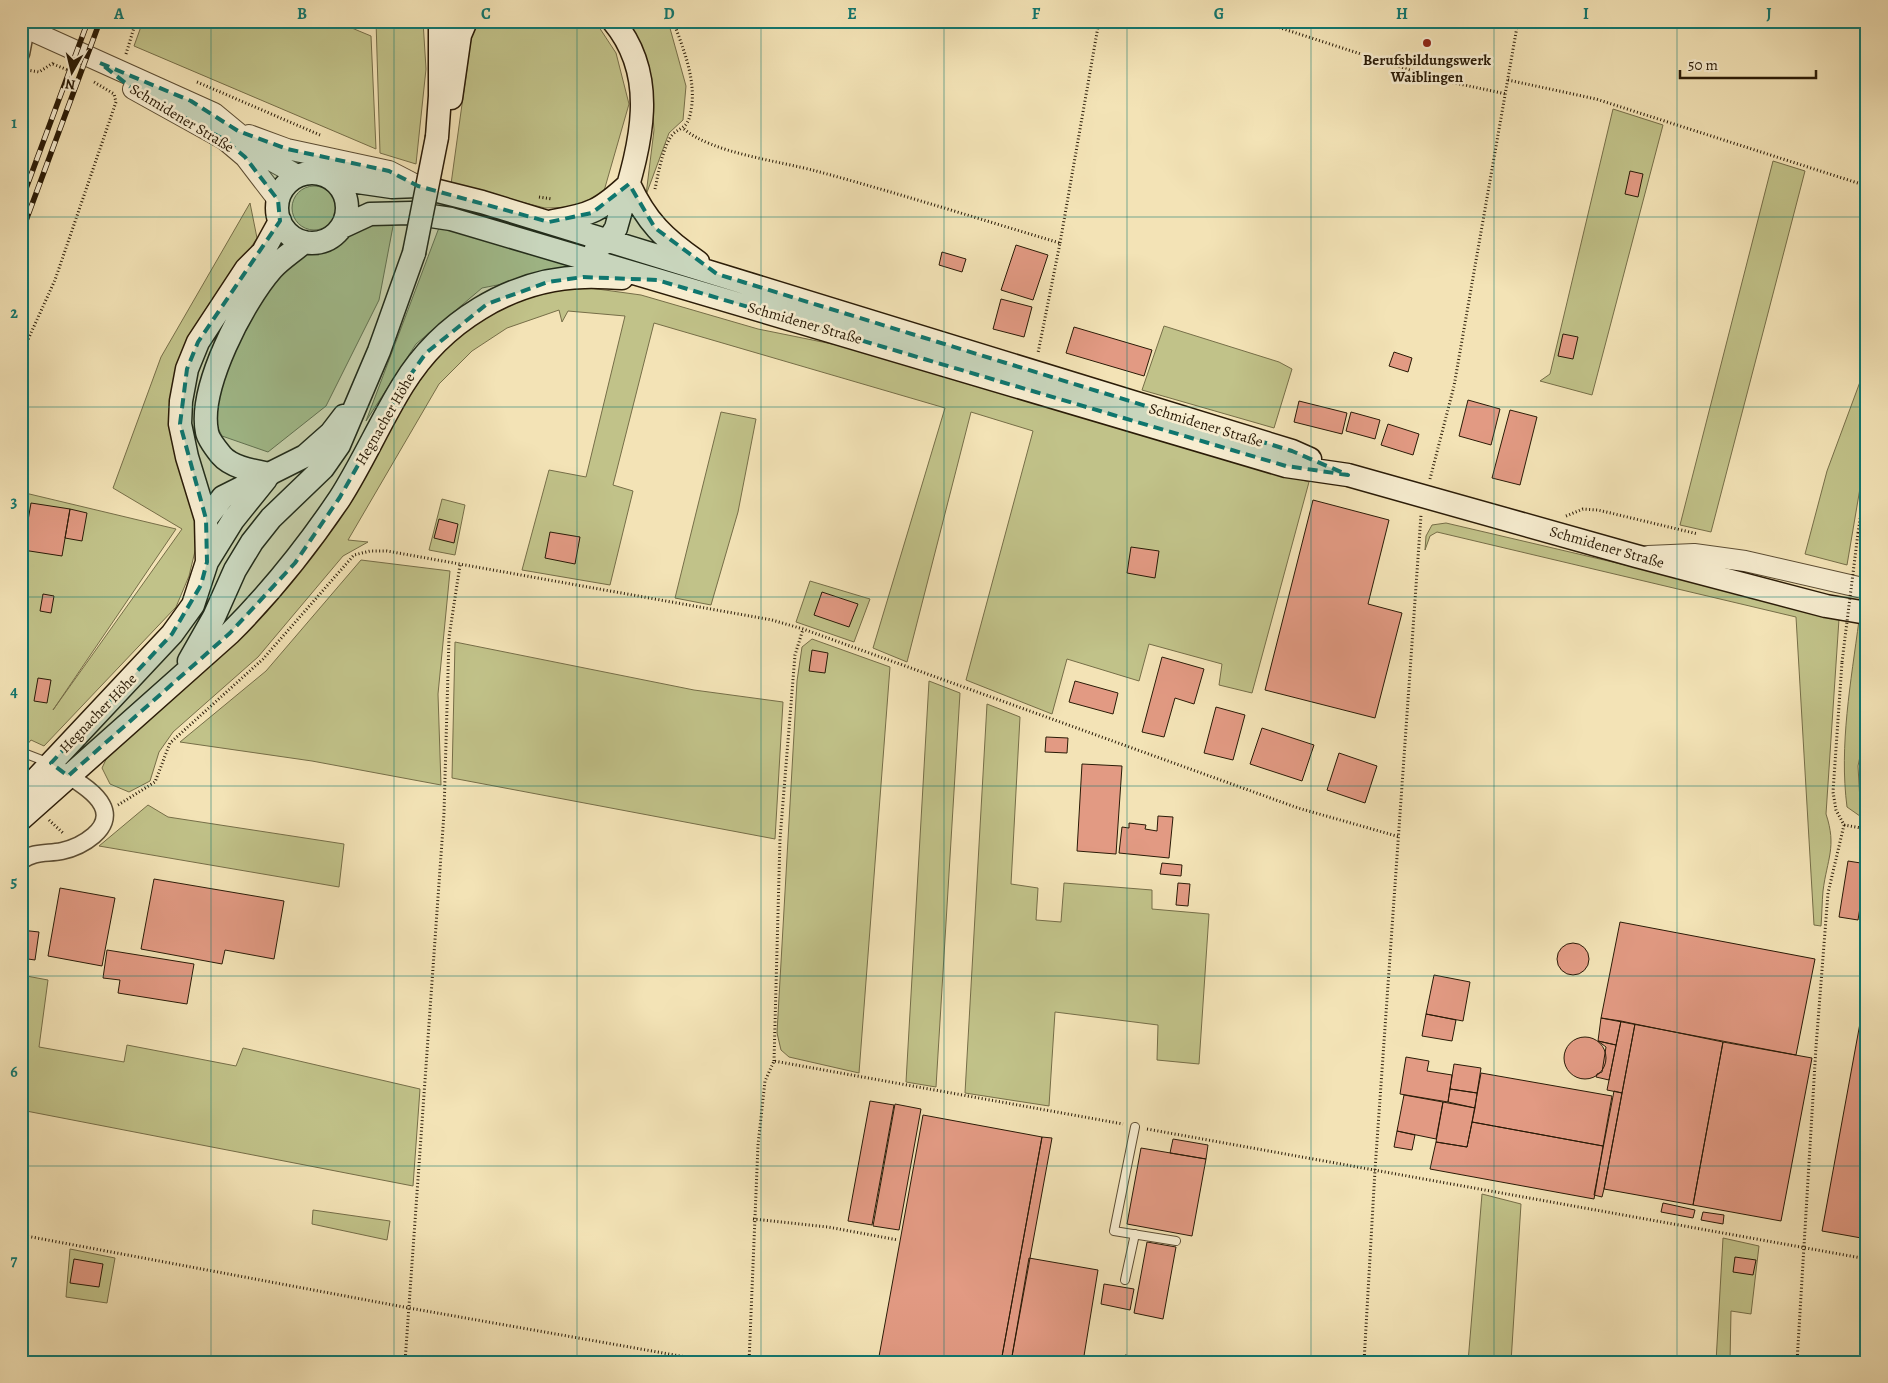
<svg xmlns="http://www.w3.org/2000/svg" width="1888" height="1383" font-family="Alegreya,serif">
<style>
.green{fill:#c1c289;stroke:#766e48}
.building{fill:#e29a83;stroke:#2a1b07}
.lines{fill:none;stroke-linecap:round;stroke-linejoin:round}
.service-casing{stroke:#5c4d33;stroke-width:10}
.minor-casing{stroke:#5c4d33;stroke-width:19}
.tertiary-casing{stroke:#5c4d33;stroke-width:22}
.secondary-casing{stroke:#2a1b07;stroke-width:25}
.path{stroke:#2a1b07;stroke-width:3;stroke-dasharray:1 2.5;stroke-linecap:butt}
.service{stroke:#f7edd0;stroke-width:8}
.minor{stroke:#f7edd0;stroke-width:16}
.tertiary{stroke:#f7edd0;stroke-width:20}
.secondary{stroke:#f7edd0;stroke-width:22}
.rail-casing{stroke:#2a1b07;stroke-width:5.5}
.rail{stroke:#f7edd0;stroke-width:4;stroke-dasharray:11;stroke-linecap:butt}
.secondary-bridge-casing{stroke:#2a1b07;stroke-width:25;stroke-linecap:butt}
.path-bridge{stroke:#2a1b07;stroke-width:3;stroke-dasharray:1 2.5;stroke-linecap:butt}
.secondary-bridge{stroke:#f7edd0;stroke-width:22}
.marked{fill:#0f766e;fill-opacity:0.2;stroke:#0f766e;stroke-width:4;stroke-dasharray:10 6;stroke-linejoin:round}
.grid{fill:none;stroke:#0f766e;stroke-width:1;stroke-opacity:0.55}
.poi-dot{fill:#8f2418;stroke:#f7edd0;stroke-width:2}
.labels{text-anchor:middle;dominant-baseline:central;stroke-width:5;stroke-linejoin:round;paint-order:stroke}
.poi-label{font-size:15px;font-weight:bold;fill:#2a1b07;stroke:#f7edd0}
.street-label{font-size:15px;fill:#2a1b07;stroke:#f7edd0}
.neatline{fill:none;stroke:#0f766e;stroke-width:2}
.grid-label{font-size:16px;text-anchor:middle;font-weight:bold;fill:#0f766e}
</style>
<rect width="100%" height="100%" fill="#f3e3b6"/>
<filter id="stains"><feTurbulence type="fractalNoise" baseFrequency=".004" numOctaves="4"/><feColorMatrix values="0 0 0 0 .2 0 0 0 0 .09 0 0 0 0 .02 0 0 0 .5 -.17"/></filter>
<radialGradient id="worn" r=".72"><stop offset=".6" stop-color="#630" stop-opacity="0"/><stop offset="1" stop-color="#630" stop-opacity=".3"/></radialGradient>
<path class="green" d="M143 21H335L371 36 376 149 134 46Z
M376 21H423L426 69 416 164 380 153Z
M478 21H595L616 53 629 104 604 191 580 207 545 208 451 184 472 32Z
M624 21H668L686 86 683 120 669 133 646 195 654 130 650 77Z
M1613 109 1663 125 1592 395 1540 381 1550 374Z
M1773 161 1805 171 1711 532 1680 525Z
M292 208a22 22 0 1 1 44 0a22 22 0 1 1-44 0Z
M250 203 257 238 185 348 196 547 189 576 176 607 44 746 31 740 21 752V492L176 529 53 710 182 529 113 488 161 357Z
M394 221 379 300 326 406 268 452 222 436 216 424 217 395 247 321 281 271 303 254 329 251 358 229Z
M440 225 585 268 482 288 416 344 366 421Z
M590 288 641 295 758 329 857 349 1309 482 1252 693 1219 685 1222 664 1149 644 1139 681 1067 659 1052 714 966 680 1033 431 971 412 907 662 873 648 945 408 654 323 613 485 633 491 610 585 522 570 549 470 586 477 625 316 568 311 562 322 559 310 507 328 472 351 439 384 348 540 368 542 343 556 258 657 173 732 159 752 150 781 129 792 110 784 102 768 110 751 231 646 441 351C474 324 509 299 552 291 564 289 578 289 590 288Z
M1164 326 1279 362 1292 369 1274 428 1142 390Z
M1867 363V447L1847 565 1805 554 1827 471Z
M721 412 756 419 738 512 711 605 675 598Z
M442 499 465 505 455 555 429 550Z
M1446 523 1749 594 1839 619 1826 814C1837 847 1827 859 1823 891 1822 902 1822 914 1821 926L1814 925 1796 617 1437 532 1430 536 1425 550 1426 536 1432 525Z
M361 560 450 571 438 694 441 785 312 761 180 742 266 671Z
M810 581 870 599 854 642 796 622Z
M1859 620 1867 621V723L1858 766 1860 801 1867 806V821L1847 807C1839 745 1851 682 1859 620Z
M812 639 890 667 859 1073 789 1057 781 1050 777 1033 797 681 802 647Z
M455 642 694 690 783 702 775 839 452 778Z
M929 681 960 693 936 1087 906 1082Z
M987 704 1020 717 1011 884 1038 888 1036 920 1061 922 1064 883 1152 890V909L1209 914 1199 1064 1157 1060 1158 1025 1055 1012 1049 1106 965 1093Z
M148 805 168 817 344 844 339 887 99 846Z
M21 975 48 980 39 1047 124 1062 127 1045 236 1066 243 1048 420 1089 413 1186 21 1110Z
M1482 1194 1521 1204 1511 1362H1468Z
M313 1210 390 1221 387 1240 312 1224Z
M1723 1238 1759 1246 1751 1314 1731 1311 1730 1362H1716Z
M70 1249 115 1258 107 1303 66 1297Z"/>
<path class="building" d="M1630 171 1643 174 1638 197 1625 194Z
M1016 245 1048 255 1033 300 1001 290Z
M942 252 966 259 962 272 939 265Z
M1001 299 1032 307 1024 337 993 329Z
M1074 327 1152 350 1144 376 1066 353Z
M1563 334 1578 337 1573 359 1558 356Z
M1394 352 1412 358 1408 372 1389 366Z
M1468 400 1500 409 1491 445 1459 436Z
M1299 401 1347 413 1342 434 1294 422Z
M1510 410 1537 417 1520 485 1492 478Z
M1351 412 1380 420 1375 439 1346 431Z
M1388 424 1419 434 1413 455 1381 445Z
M1313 500 1389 520 1368 604 1402 613 1375 718 1265 690Z
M31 503 70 509 62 556 23 550Z
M70 509 87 513 82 541 65 538Z
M439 519 458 524 454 543 434 538Z
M550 532 580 537 575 564 545 558Z
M1131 547 1159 551 1155 578 1127 573Z
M822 592 858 604 849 627 814 615Z
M43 594 54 596 51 613 40 611Z
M812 650 828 653 825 673 809 671Z
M1162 657 1204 669 1194 704 1175 698 1164 737 1142 732Z
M38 678 51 680 47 703 34 701Z
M1075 681 1118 693 1113 714 1069 702Z
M1216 707 1245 715 1233 760 1204 753Z
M1262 728 1314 745 1302 781 1250 764Z
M1046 737 1068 738 1067 753 1045 752Z
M1339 753 1377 766 1365 803 1327 790Z
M1082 764 1122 766 1116 854 1077 851Z
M1158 816 1173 817 1169 858 1119 853 1122 827 1129 828V823L1146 825 1145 829 1157 831Z
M1848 861 1867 864 1858 920 1839 917Z
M1162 863 1182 865 1181 876 1160 874Z
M154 879 284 901 274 959 225 950 222 964 141 949Z
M1178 883 1190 884 1188 906 1176 905Z
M60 888 115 898 102 966 48 956Z
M1620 922 1815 959 1796 1055 1601 1018Z
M21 930 39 932 35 960 21 958Z
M1557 959a16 16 0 1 1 32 0a16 16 0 1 1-32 0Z
M107 950 194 964 187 1004 118 993 120 980 103 978Z
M1434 975 1470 982 1463 1021 1426 1014Z
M1867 985V1239L1822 1231Z
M1426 1014 1456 1020 1452 1041 1422 1036Z
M1601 1018 1621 1021 1616 1045 1598 1041Z
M1621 1021 1635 1024 1622 1093 1607 1090Z
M1635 1024 1723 1042 1693 1205 1604 1189Z
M1564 1058a21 21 0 1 1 42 0a21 21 0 1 1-42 0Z
M1598 1041 1616 1045 1609 1080 1596 1077 1597 1074 1602 1072 1606 1047Z
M1723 1042 1812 1058 1781 1221 1693 1205Z
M1406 1057 1429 1061 1427 1071 1452 1075 1448 1102 1400 1094Z
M1454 1064 1481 1068 1477 1093 1450 1089Z
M1481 1073 1612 1096 1603 1146 1472 1122Z
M1450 1089 1477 1093 1475 1108 1448 1102Z
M1614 1091 1622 1093 1604 1189 1602 1197 1594 1195Z
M1404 1095 1443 1102 1436 1139 1397 1131Z
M870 1101 894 1105 872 1225 848 1221Z
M1443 1102 1475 1108 1467 1147 1436 1142Z
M895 1104 921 1109 899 1230 873 1226Z
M923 1115 1042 1137 1001 1362H878Z
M1472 1122 1603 1146 1594 1199 1430 1169 1436 1142 1467 1147Z
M1397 1131 1415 1135 1412 1150 1394 1147Z
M1042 1137 1052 1138 1011 1362H1001Z
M1173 1139 1208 1145 1206 1159 1170 1153Z
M1141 1148 1206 1159 1192 1236 1127 1224Z
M1663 1203 1695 1210 1693 1218 1661 1212Z
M1703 1212 1724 1215 1723 1224 1701 1220Z
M1147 1242 1176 1247 1163 1319 1134 1313Z
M1735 1257 1756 1260 1753 1275 1733 1272Z
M1029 1258 1098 1270 1083 1362H1011Z
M74 1259 103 1264 99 1287 70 1283Z
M1104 1284 1134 1289 1130 1310 1101 1304Z
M1125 1355 1161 1362H1124Z"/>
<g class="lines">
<defs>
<path id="service" d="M21 752 47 762
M1135 1127 1114 1231 1176 1241
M1125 1280 1135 1234"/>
<path id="minor" d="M21 54 26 28
M21 861C34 851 47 854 62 851 80 847 115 829 102 805 95 791 73 779 60 770"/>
<path id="tertiary" d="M21 26 214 113 272 161 299 176
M133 89 225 140 245 157 278 200
M249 135 287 149 389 171 418 186
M1648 556 1694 554 1745 561 1867 589"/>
<path id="secondary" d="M451 98 460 35 466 21
M437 137 440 96V21
M277 208a35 35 0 1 1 70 0a35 35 0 1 1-70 0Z
M330 178 392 187 418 186 482 202 1292 451 1310 459
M629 184C646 221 664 239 698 262
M553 221C591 215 601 210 629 184
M342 227 370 214 411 213 451 219 1286 466 1348 475 1636 556 1826 606 1867 613
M596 248 608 241 616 228C635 159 665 83 613 21
M270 474C255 471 232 468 221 455 217 450 208 439 207 432 198 388 243 302 272 269 281 259 294 251 304 242
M206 519 223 497 305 456 331 433 344 416
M207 562 233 520 266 479
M189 661 214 617 235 570 252 542 271 518 323 468 339 445 379 351 414 253
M21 795 172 634 193 605 207 562 206 519 187 457 180 424 181 401 187 369 198 342 246 269 263 252 280 221
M21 819 230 633C271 592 307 547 340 498 363 462 380 422 403 385 441 323 510 279 584 277 597 276 610 278 622 278"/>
</defs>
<use href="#service" class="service-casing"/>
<use href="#minor" class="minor-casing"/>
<use href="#tertiary" class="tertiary-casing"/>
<use href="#secondary" class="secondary-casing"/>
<path class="path" d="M1259 21 1441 80 1506 94
M126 54 136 21
M53 64 75 73
M27 70 39 72 53 63
M1508 80 1596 99 1867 186
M197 82 320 135
M684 129C712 153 779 161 816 171 898 193 979 219 1060 243L1038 353
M655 189C658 175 663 145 673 134 681 127 687 128 690 115 698 84 684 50 673 21
M539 197 552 199
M1060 243 1099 21
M21 355 55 280 116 102 114 94 94 82
M1430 479 1454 386 1518 21
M1566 516 1583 509 1598 510 1698 534
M1858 533 1867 474
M118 805 155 782 170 743 263 659 354 555 370 551H387L772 620 803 629 1298 808 1400 837
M49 820 63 833
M1844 825 1867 829
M774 1061 780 839 795 655 803 629
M1147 1129 1867 1259
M753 1219 828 1227 898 1240
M21 1235 409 1308 714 1362
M21 1244 23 1235
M405 1362 444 813 449 637 460 565
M749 1362 758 1145 765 1081 774 1061 1123 1124
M1364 1362 1375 1170 1421 515
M1797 1362 1816 1047 1828 893 1844 825 1836 810 1833 792 1842 662"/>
<use href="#service" class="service"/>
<use href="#minor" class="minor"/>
<use href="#tertiary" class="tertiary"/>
<use href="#secondary" class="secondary"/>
<defs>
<path id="rail" d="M21 202 88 21
M21 234 100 21"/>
</defs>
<use href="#rail" class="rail-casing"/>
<use href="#rail" class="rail"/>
<defs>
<path id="secondary-bridge" d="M414 253 437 137"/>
</defs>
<use href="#secondary-bridge" class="secondary-bridge-casing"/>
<path class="path-bridge" d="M1842 662 1858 533"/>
<use href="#secondary-bridge" class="secondary-bridge"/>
</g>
<path class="marked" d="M100 63 191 101 238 131 287 149 389 171 418 186 549 222 592 213 629 184 655 228 717 274 1292 451 1348 475 1286 466 657 280 583 277 548 282 487 304 426 353 404 384 340 497 295 563 230 633 68 776 51 763 172 634 201 585 207 562 206 519 180 424 187 369 198 342 280 221 278 200 245 157 225 140 133 89Z"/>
<path class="grid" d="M211 21V1362M394 21V1362M577 21V1362M761 21V1362M944 21V1362M1127 21V1362M1311 21V1362M1494 21V1362M1677 21V1362M21 217H1867M21 407H1867M21 597H1867M21 786H1867M21 976H1867M21 1166H1867"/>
<circle class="poi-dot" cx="1427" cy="43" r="5"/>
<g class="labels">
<g class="poi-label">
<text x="1427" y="60">Berufsbildungswerk<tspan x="1427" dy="17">Waiblingen</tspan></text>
</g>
<g class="street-label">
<text transform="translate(182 118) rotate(31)">Schmidener Straße</text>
<text transform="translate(805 323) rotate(16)">Schmidener Straße</text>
<text transform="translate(385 419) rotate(-60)">Hegnacher Höhe</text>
<text transform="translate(1206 425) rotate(17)">Schmidener Straße</text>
<text transform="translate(1607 547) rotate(16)">Schmidener Straße</text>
<text transform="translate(98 713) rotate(-46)">Hegnacher Höhe</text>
</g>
</g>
<rect width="1888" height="1383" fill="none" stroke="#f3e3b6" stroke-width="55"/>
<g transform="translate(72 72) rotate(188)" stroke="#f7edd0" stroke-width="4" paint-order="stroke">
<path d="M0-4L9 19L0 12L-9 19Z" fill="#2a1b07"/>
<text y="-8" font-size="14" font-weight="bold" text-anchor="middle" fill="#2a1b07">N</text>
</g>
<path d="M1680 70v8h136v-8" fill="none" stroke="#2a1b07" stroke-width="2.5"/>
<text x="1688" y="70" font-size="15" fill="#2a1b07" stroke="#f7edd0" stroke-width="4" paint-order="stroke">50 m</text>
<rect x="28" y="28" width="1832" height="1328" class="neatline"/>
<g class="grid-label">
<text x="119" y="19">A</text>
<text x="302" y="19">B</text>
<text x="486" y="19">C</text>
<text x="669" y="19">D</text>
<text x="852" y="19">E</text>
<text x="1036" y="19">F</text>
<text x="1219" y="19">G</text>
<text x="1402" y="19">H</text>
<text x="1586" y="19">I</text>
<text x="1769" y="19">J</text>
<text x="14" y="128">1</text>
<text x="14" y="318">2</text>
<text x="14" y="507">3</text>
<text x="14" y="697">4</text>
<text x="14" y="887">5</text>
<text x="14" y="1077">6</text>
<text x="14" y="1266">7</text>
</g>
<rect width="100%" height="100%" filter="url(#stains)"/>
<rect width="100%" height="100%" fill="url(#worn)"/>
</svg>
